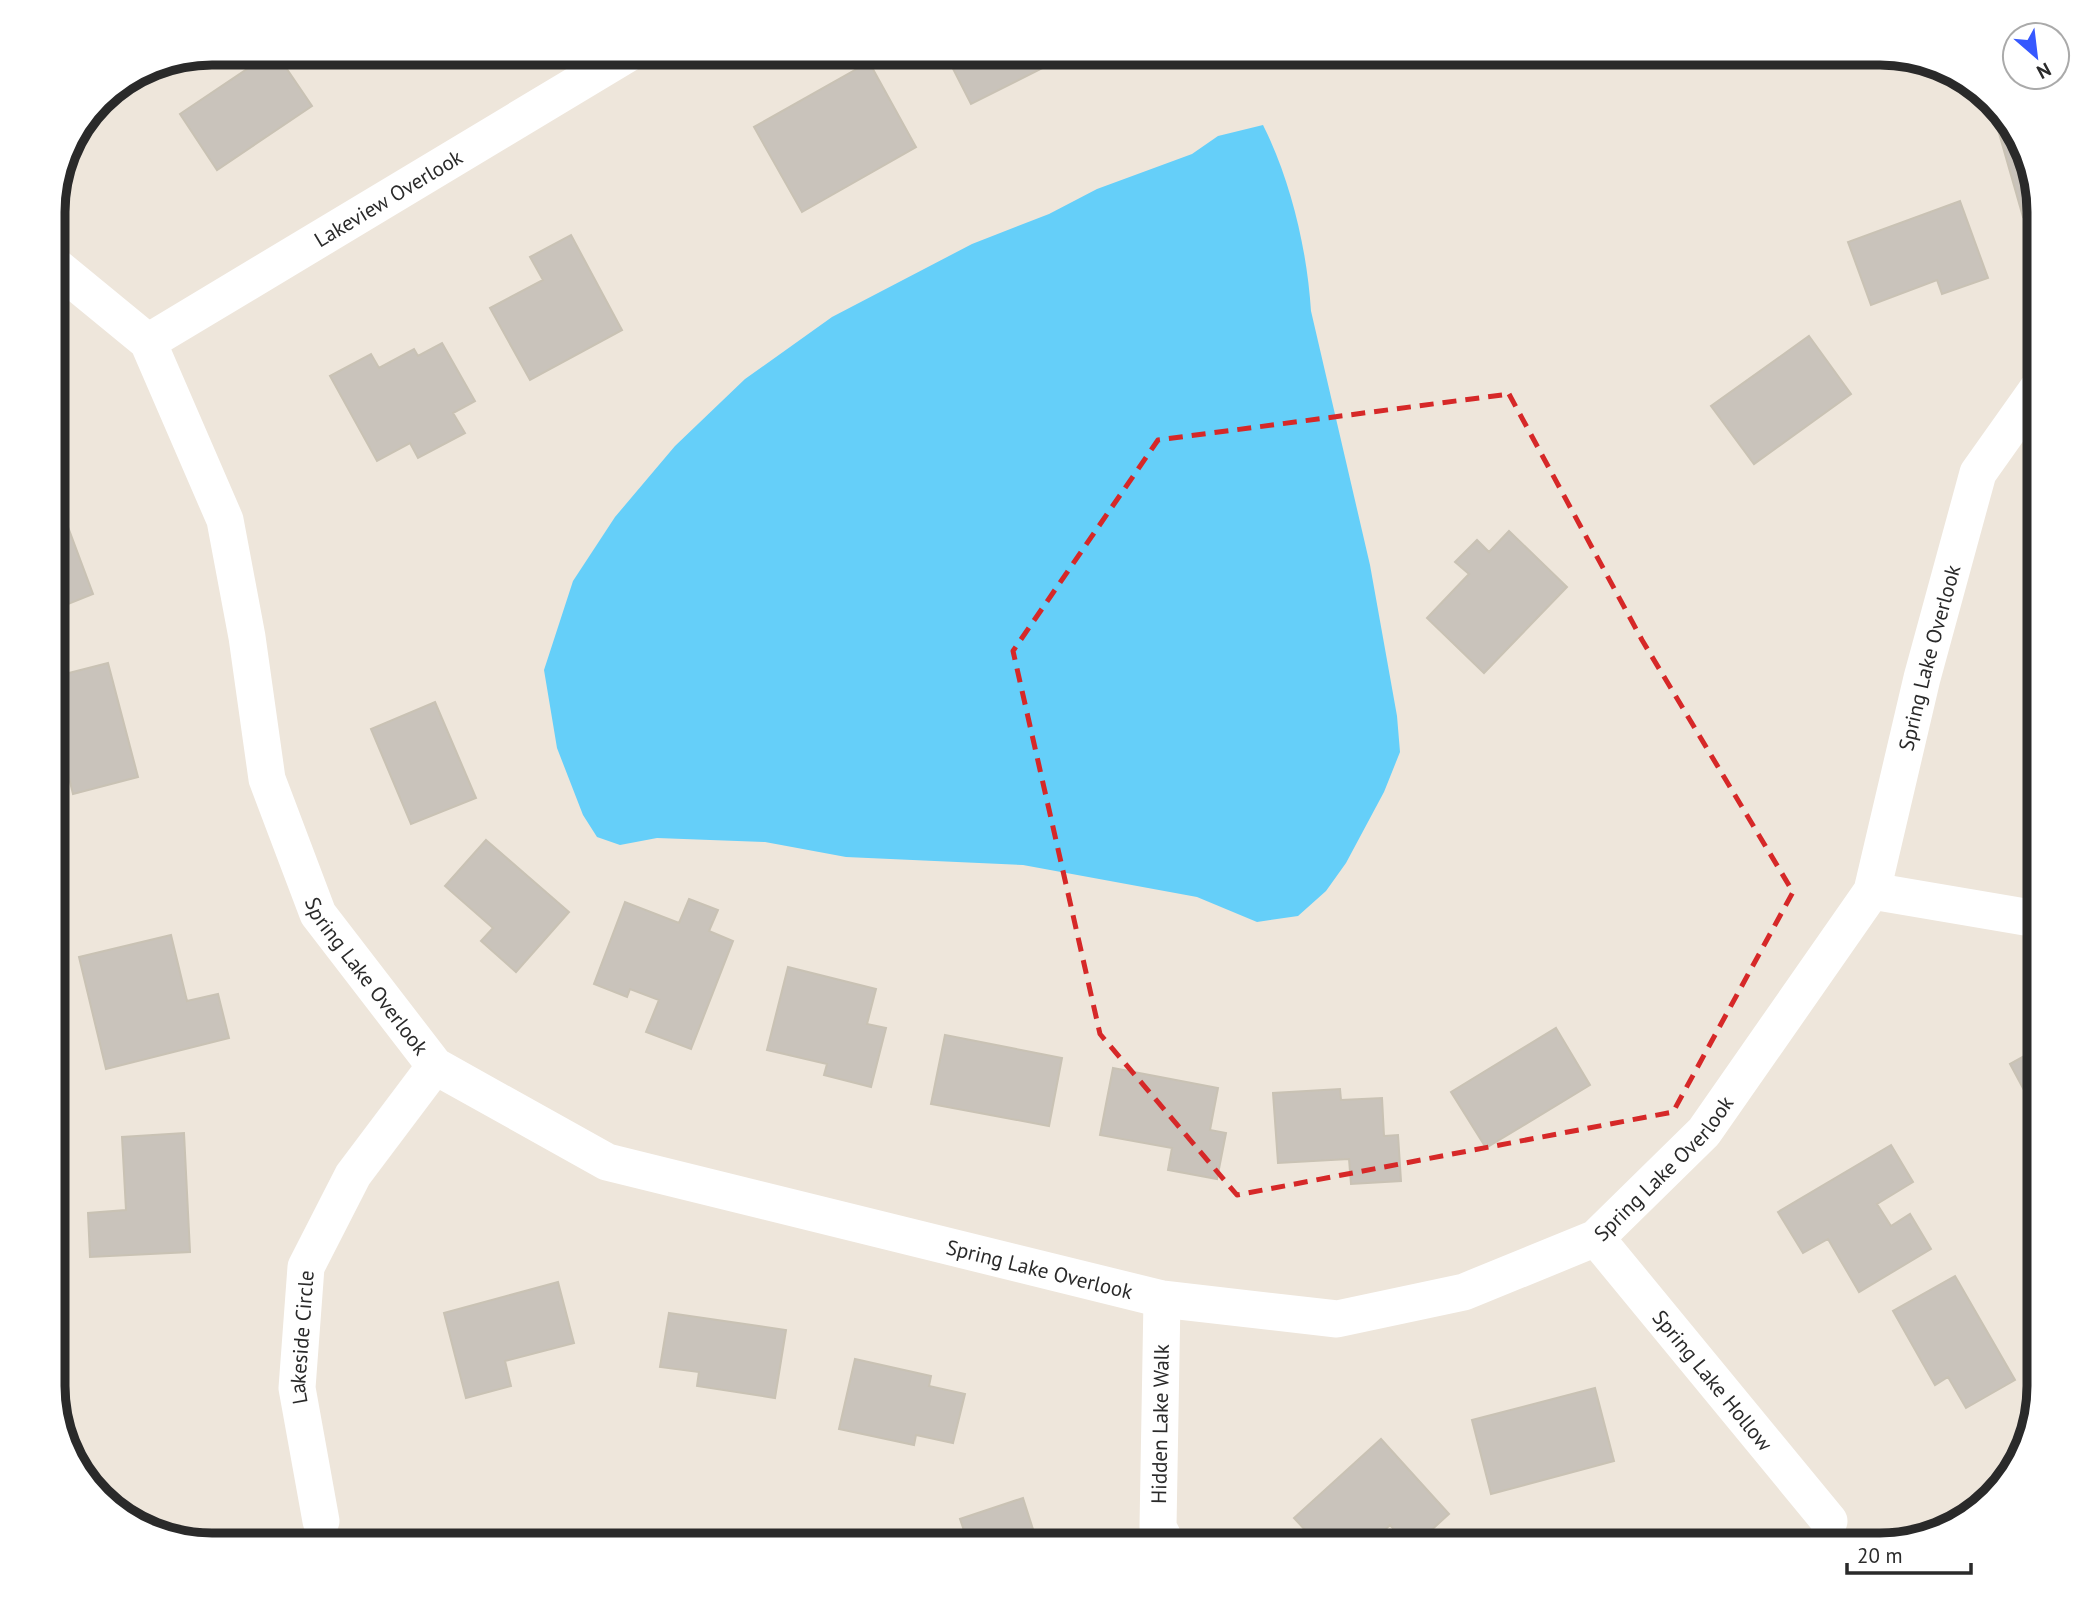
<svg xmlns="http://www.w3.org/2000/svg" width="2092" height="1598" font-family="'PT Sans',sans-serif">
<style>
.water{fill:#65cff9}
.building{fill:#c9c3bb;stroke:#c9c2b4;stroke-width:2}
.lines{fill:none;stroke-linecap:round;stroke-linejoin:round}
.street{stroke:#fff;stroke-width:37}
.marked{fill:none;stroke:#d62828;stroke-width:5;stroke-dasharray:14 9;stroke-linejoin:round}
.labels{text-anchor:middle;dominant-baseline:central;stroke-width:6;stroke-linejoin:round;paint-order:stroke}
.street-label{font-size:21px;fill:#2a2a2a;stroke:#fff}
.rim{fill:none;stroke:#2a2a2a;stroke-width:9}
</style>
<rect width="100%" height="100%" fill="#eee6db"/>
<path class="water" d="M1263 125C1291 181 1307 249 1311 311L1370 565 1397 716 1400 752 1384 792 1346 863 1326 891 1298 916 1257 922 1197 897 1023 865 846 857 765 842 657 838 620 845 597 837 583 815 557 748 544 670 573 581 615 517 675 446 745 379 832 317 972 244 1049 214 1097 189 1192 154 1218 136Z"/>
<path class="building" d="M271 53H276L312 106 217 170 180 114Z
M945 53H1072L971 104Z
M869 62 916 147 802 212 754 127Z
M2003 116 2023 141 2039 211 2023 217 1995 119Z
M1960 201 1988 278 1942 294 1937 280 1871 305 1848 242Z
M571 235 622 330 530 380 490 308 543 280 530 257Z
M1809 336 1851 394 1754 464 1711 406Z
M442 343 475 401 453 413 465 433 418 458 410 443 377 461 330 376 371 354 379 368 414 349 418 356Z
M53 487 93 594 53 610Z
M1509 531 1567 587 1484 673 1427 618 1469 574 1455 562 1477 540 1489 552Z
M108 663 138 777 73 794 53 713V677Z
M435 702 476 798 411 824 371 729Z
M2039 752V786L2034 785Z
M486 840 569 912 516 972 481 941 493 928 445 886Z
M689 899 718 910 709 931 733 941 691 1049 646 1032 659 1000 630 989 627 997 594 984 625 902 679 923Z
M171 935 187 1001 218 994 229 1038 106 1069 79 957Z
M788 967 876 989 867 1024 886 1028 871 1087 824 1075 827 1064 767 1050Z
M1556 1028 1590 1085 1486 1148 1451 1092Z
M945 1035 1062 1058 1049 1126 931 1104Z
M2039 1048V1118L2010 1064Z
M1113 1068 1218 1088 1210 1130 1226 1133 1217 1179 1168 1170 1172 1148 1100 1135Z
M1340 1089 1341 1100 1382 1098 1384 1136 1398 1135 1401 1181 1351 1184 1349 1159 1278 1163 1273 1093Z
M184 1133 190 1252 90 1257 88 1213 126 1210 122 1137Z
M1891 1145 1913 1182 1877 1204 1891 1226 1910 1214 1931 1249 1859 1292 1828 1239 1803 1253 1778 1212Z
M1955 1276 2015 1380 1966 1408 1948 1377 1935 1385 1893 1311Z
M558 1282 574 1343 505 1361 511 1386 466 1398 444 1313Z
M669 1313 786 1330 775 1398 697 1386 699 1372 660 1367Z
M855 1359 931 1376 929 1386 965 1394 953 1443 916 1435 914 1445 839 1429Z
M1595 1388 1614 1461 1491 1494 1472 1420Z
M1381 1439 1449 1514 1415 1545H1408L1390 1525 1374 1540 1379 1545H1319L1294 1518Z
M1023 1498 1038 1545H969L960 1519Z"/>
<g class="lines">
<g class="street">
<path id="s1" d="M53 264 148 342 225 520 247 637 267 779 318 914 435 1066 607 1162 1162 1299 1337 1319 1464 1292 1596 1238 1704 1132 1872 891 1922 678 1978 473 2039 387"/>
<path id="s2" d="M148 342 629 53"/>
<path d="M1872 891 2025 917 2039 914"/>
<path id="s3" d="M1596 1238 1829 1521"/>
<path d="M1162 1299 1158 1527 1167 1545"/>
<path id="s4" d="M321 1521 297 1388 306 1267 353 1175 435 1066"/>
</g>
</g>
<path class="marked" d="M1509 394 1642 640 1793 892 1673 1112 1237 1195 1100 1034 1013 651 1158 440Z"/>
<g class="labels">
<g class="street-label">
<text stroke="none"><textPath href="#s2" startOffset="280">Lakeview Overlook</textPath></text>
<text stroke="none"><textPath href="#s1" startOffset="2818">Spring Lake Overlook</textPath></text>
<text stroke="none"><textPath href="#s1" startOffset="802">Spring Lake Overlook</textPath></text>
<text stroke="none"><textPath href="#s1" startOffset="2230">Spring Lake Overlook</textPath></text>
<text stroke="none"><textPath href="#s1" startOffset="1558">Spring Lake Overlook</textPath></text>
<text stroke="none"><textPath href="#s4" startOffset="186">Lakeside Circle</textPath></text>
<text stroke="none"><textPath href="#s3" startOffset="184">Spring Lake Hollow</textPath></text>
<text transform="translate(1160 1424) rotate(-89)">Hidden Lake Walk</text>
</g>
</g>
<path d="M0 0H2092V1598H0ZM212 65H1880A147 147 0 0 1 2027 212V1386A147 147 0 0 1 1880 1533H212A147 147 0 0 1 65 1386V212A147 147 0 0 1 212 65Z" fill="#fff" fill-rule="evenodd"/>
<path class="rim" d="M212 65H1880A147 147 0 0 1 2027 212V1386A147 147 0 0 1 1880 1533H212A147 147 0 0 1 65 1386V212A147 147 0 0 1 212 65Z"/>
<g transform="translate(2036 56) rotate(152)"><circle r="33" fill="#ffffff" stroke="#aaaaaa" stroke-width="2"/>
<path d="M0-5L12 26L0 18L-12 26Z" fill="#3658ff"/>
<text y="-10" font-size="19" font-weight="bold" text-anchor="middle" fill="#2a2a2a">N</text>
</g>
<path d="M1847 1563v10h124v-10" fill="none" stroke="#2a2a2a" stroke-width="3.5"/>
<text x="1857" y="1563" font-size="21" fill="#2a2a2a" stroke="#ffffff" stroke-width="5" paint-order="stroke">20 m</text>
</svg>
